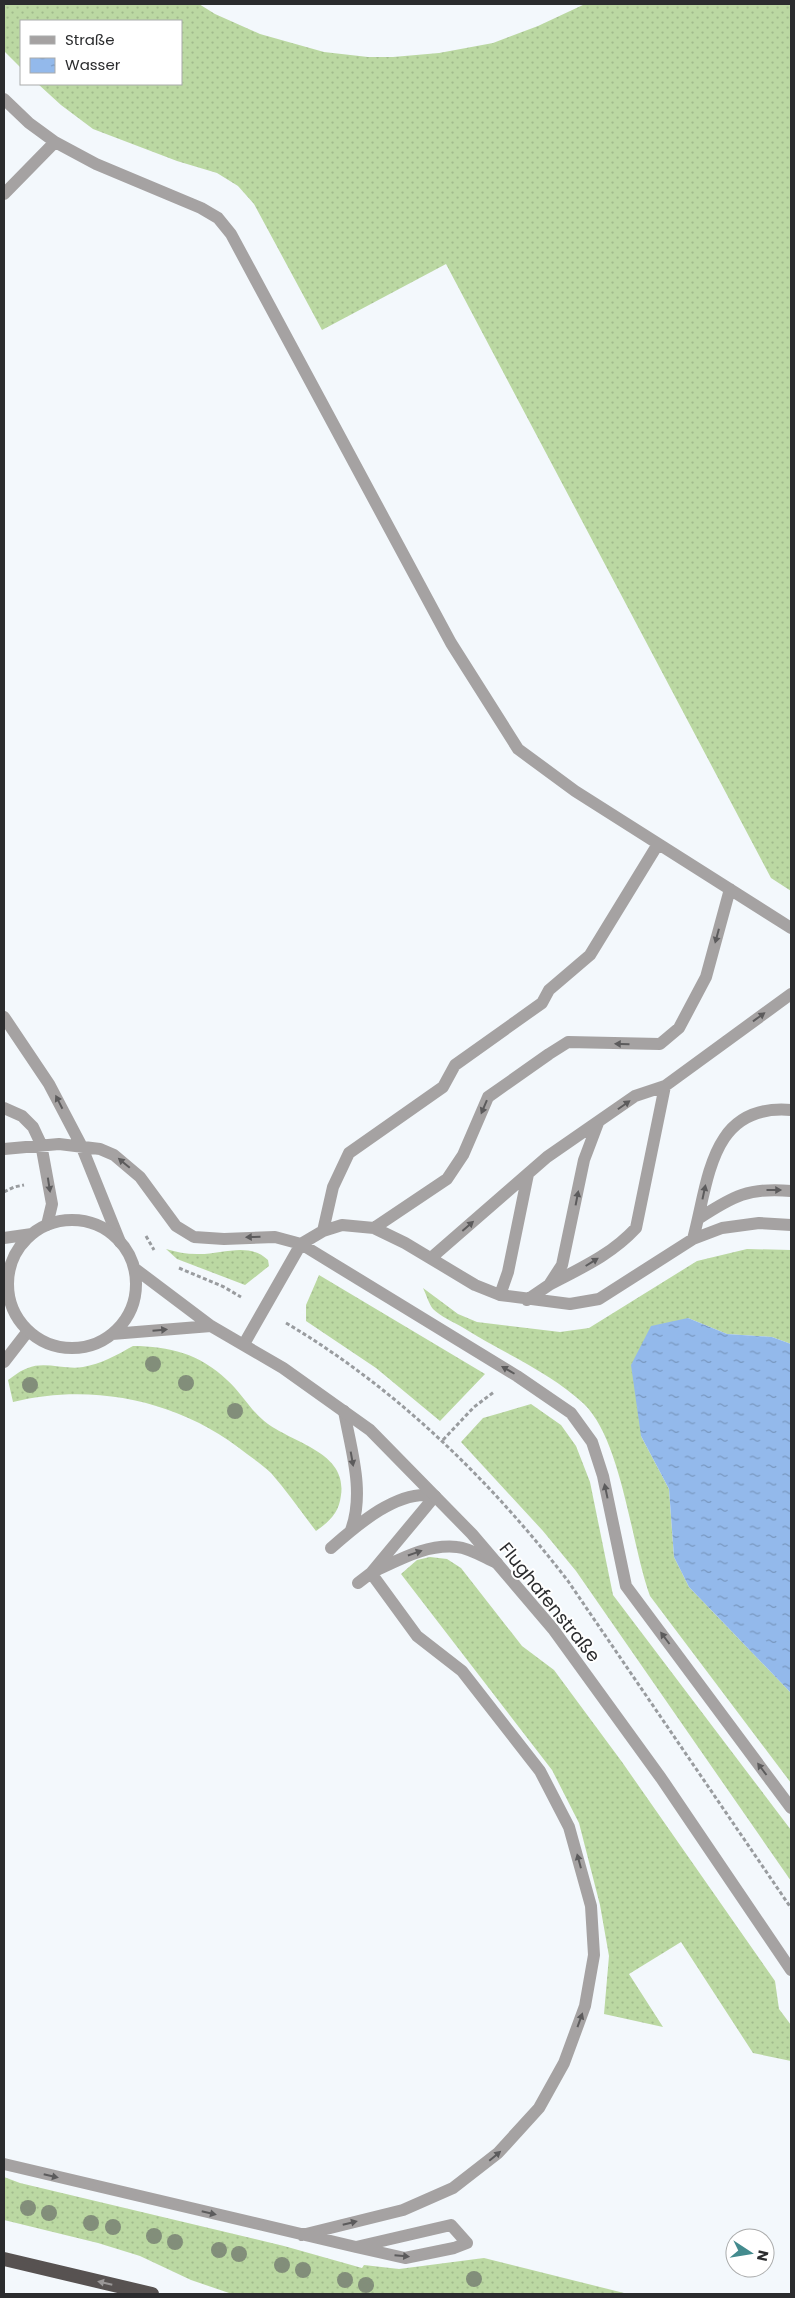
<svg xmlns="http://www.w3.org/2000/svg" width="795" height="2298" font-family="Poppins,sans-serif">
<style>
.grass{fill:url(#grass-dots)}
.water{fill:url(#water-ripples)}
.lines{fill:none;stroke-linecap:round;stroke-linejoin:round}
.path{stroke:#999c9f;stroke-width:3;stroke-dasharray:4 2.5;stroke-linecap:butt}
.service{stroke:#a5a2a2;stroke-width:12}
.minor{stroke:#a5a2a2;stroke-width:12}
.trunk{stroke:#575251;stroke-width:14}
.tree{fill:#828e7a}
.oneway{fill:#5c5b5c}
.oneway2{fill:#9a9797}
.labels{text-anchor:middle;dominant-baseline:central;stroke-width:4;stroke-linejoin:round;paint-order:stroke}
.street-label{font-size:18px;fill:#2b2c2e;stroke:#fff}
</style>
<defs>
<pattern id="grass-dots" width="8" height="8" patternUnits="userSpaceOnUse" patternTransform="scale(1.25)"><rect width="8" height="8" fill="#bbd8a2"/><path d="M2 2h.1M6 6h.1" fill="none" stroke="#a1ba8c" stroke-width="1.8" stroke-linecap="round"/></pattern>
<pattern id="water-ripples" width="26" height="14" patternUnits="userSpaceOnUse" patternTransform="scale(1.25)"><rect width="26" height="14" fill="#93b9eb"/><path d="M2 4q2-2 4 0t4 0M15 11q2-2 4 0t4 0" fill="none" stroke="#7897bf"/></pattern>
</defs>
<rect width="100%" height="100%" fill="#f3f8fc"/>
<path class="grass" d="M4 4H199L215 14 260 34 324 52 368 57H393L439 53 493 43 538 26 585 4H791V891L771 878 446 264 322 330 254 204 238 186 217 173 177 161 93 129 61 105 38 84H181V21H21V68L4 51Z
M166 1249C176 1252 186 1254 197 1254 221 1255 248 1241 268 1260L269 1266 245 1285 177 1259Z
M747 1249 791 1250V1344L772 1337 727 1334 688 1318 641 1436 669 1489 674 1557 689 1587 791 1693V1783L650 1596C631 1544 622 1441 584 1404 550 1372 501 1352 462 1327 453 1322 440 1316 433 1309 429 1304 426 1294 423 1288L458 1314 477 1322 560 1332 589 1328 697 1261Z
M319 1275 485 1374 440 1421 376 1368 306 1321V1305Z
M133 1346C169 1346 200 1354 227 1380 242 1393 251 1412 268 1424 296 1444 347 1453 341 1495 339 1513 330 1521 316 1531 301 1512 287 1491 271 1473 264 1466 255 1460 247 1454 182 1401 94 1382 13 1402L8 1380C14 1376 21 1370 28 1368 44 1361 65 1370 83 1367 101 1364 117 1355 133 1346Z
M531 1404 561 1425 576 1446 590 1482 613 1595 791 1830V1881L576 1571 543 1531 461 1442 483 1418Z
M430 1557 447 1559 461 1568 522 1646 554 1670 622 1762 775 1981 779 2009 791 2025V2061L753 2053 681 1942 629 1974 663 2027 604 2014 609 1956 600 1905 579 1823 552 1770 401 1574 417 1560Z
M4 2177 20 2183 284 2246 362 2268 364 2265 399 2269 484 2258 628 2294H232L191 2280 140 2256 98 2243 4 2220Z"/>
<path class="water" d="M688 1318 727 1334 772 1337 791 1344V1693L689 1587 674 1557 669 1489 641 1436 631 1365 651 1326Z"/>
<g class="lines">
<path class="path" d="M4 1192 14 1187 24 1185
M146 1236 154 1250
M179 1268 224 1287 241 1297
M286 1323C396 1388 490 1480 568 1581L791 1908
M443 1440 474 1407 494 1392"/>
<path class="service" d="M4 99 29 123 55 142 96 164 201 208 218 218 231 234 451 643 518 749 575 791 791 928
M4 194 55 142
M4 1017 49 1084 81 1145 120 1242
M4 1108 22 1116 33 1127 41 1144 52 1204 47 1225
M4 1149 59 1144 100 1149 114 1155 140 1177 176 1226 194 1237 224 1239 275 1237 301 1244 517 1376 571 1413 592 1442 603 1476 626 1586 791 1808
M698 1219C733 1196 749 1187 791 1191
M374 1228 447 1179 463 1155 488 1097 549 1054 568 1042 660 1044 679 1028 706 977 730 889
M323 1231 333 1187 349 1153 443 1087 455 1065 542 1003 549 990 590 955 658 844
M693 1239C709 1180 710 1103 791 1110
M431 1258 547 1157 635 1096 665 1086 791 994
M549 1285C581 1268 611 1255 636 1228L665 1086
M500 1295 508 1272 528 1174
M527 1300 549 1285 562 1265 584 1160 598 1123
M244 1344 301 1244 323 1231 342 1225 374 1228 405 1243 475 1285 500 1295 570 1304 599 1299 693 1239 722 1228 759 1223 791 1225
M4 1362 28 1331
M344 1411C351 1450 365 1492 351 1530
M331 1548C357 1525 399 1488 435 1496L371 1573 358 1583
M375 1571C401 1559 427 1544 457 1547 470 1548 485 1558 497 1563
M4 2164 356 2247 405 2258 454 2248 467 2243 451 2225 356 2247
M302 2235 403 2210 453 2188 498 2153 539 2108 564 2063 585 2006 594 1955 591 1906 569 1827 540 1771 462 1671 417 1636 371 1573"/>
<path class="minor" d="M8 1284a64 64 0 1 1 128 0a64 64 0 1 1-128 0Z
M4 1238 32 1234
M134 1268 211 1326 283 1368 370 1430 472 1534 553 1629 661 1778 791 1970
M112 1334 211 1326"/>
<path class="trunk" d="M4 2259 152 2294"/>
</g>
<g class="tree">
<circle cx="153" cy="1364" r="8"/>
<circle cx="186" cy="1383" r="8"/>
<circle cx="30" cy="1385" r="8"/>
<circle cx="235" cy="1411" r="8"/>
<circle cx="28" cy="2208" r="8"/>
<circle cx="49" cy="2213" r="8"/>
<circle cx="91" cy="2223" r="8"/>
<circle cx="113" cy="2227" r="8"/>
<circle cx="154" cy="2236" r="8"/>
<circle cx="175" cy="2242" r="8"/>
<circle cx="219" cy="2250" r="8"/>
<circle cx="239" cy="2254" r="8"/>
<circle cx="282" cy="2265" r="8"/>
<circle cx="303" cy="2270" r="8"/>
<circle cx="474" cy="2279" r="8"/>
<circle cx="345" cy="2280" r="8"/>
<circle cx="366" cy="2285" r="8"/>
</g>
<defs><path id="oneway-solid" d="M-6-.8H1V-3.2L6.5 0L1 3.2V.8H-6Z" transform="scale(1.25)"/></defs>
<g class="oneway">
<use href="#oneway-solid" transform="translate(717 936) rotate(105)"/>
<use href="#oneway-solid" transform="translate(759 1017) rotate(-36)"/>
<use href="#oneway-solid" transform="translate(622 1044) rotate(-179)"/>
<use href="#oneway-solid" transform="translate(59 1102) rotate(-117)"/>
<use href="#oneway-solid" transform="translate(624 1105) rotate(-35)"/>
<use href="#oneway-solid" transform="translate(484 1107) rotate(113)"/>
<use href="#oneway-solid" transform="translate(124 1163) rotate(-140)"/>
<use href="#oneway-solid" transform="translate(49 1185) rotate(81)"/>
<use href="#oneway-solid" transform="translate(774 1190)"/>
<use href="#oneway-solid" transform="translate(704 1192) rotate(-78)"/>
<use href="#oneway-solid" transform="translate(577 1198) rotate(-79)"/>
<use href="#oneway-solid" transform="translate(468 1226) rotate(-41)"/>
<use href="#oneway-solid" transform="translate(253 1237) rotate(178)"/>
<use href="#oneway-solid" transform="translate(592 1262) rotate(-32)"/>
<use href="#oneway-solid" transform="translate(160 1330) rotate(-5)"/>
<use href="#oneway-solid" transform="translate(508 1370) rotate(-150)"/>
<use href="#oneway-solid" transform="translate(352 1459) rotate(80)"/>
<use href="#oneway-solid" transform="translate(606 1491) rotate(-102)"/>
<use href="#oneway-solid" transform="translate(415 1553) rotate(-19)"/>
<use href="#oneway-solid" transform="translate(665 1638) rotate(-127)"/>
<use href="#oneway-solid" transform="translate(762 1769) rotate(-127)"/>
<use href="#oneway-solid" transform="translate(579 1861) rotate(-105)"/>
<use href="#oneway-solid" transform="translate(580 2020) rotate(-70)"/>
<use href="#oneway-solid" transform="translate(495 2156) rotate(-40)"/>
<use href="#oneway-solid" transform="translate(51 2176) rotate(13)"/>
<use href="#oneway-solid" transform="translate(209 2213) rotate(13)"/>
<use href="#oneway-solid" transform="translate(350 2223) rotate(-14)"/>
<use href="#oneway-solid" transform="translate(402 2256) rotate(5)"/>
</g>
<use class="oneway2" href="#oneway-solid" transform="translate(105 2283) rotate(-167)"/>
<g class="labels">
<g class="street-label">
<text transform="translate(550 1602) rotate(51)">Flughafenstraße</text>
</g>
</g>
<rect width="795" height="2298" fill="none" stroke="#2b2c2e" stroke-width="10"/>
<rect x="20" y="20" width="162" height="65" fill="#ffffff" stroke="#aaabab"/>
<rect x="30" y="36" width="25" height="8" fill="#a5a2a2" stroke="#aaabab"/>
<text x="65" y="45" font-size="15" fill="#2b2c2e">Straße</text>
<rect x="30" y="58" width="25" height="15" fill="url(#water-ripples)" stroke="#aaabab"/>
<text x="65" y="70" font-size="15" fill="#2b2c2e">Wasser</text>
<g transform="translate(750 2253) rotate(102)"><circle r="24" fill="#ffffff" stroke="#aaabab"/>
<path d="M0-4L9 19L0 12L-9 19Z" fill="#438b8e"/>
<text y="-8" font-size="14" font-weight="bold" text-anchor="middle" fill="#2b2c2e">N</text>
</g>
</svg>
